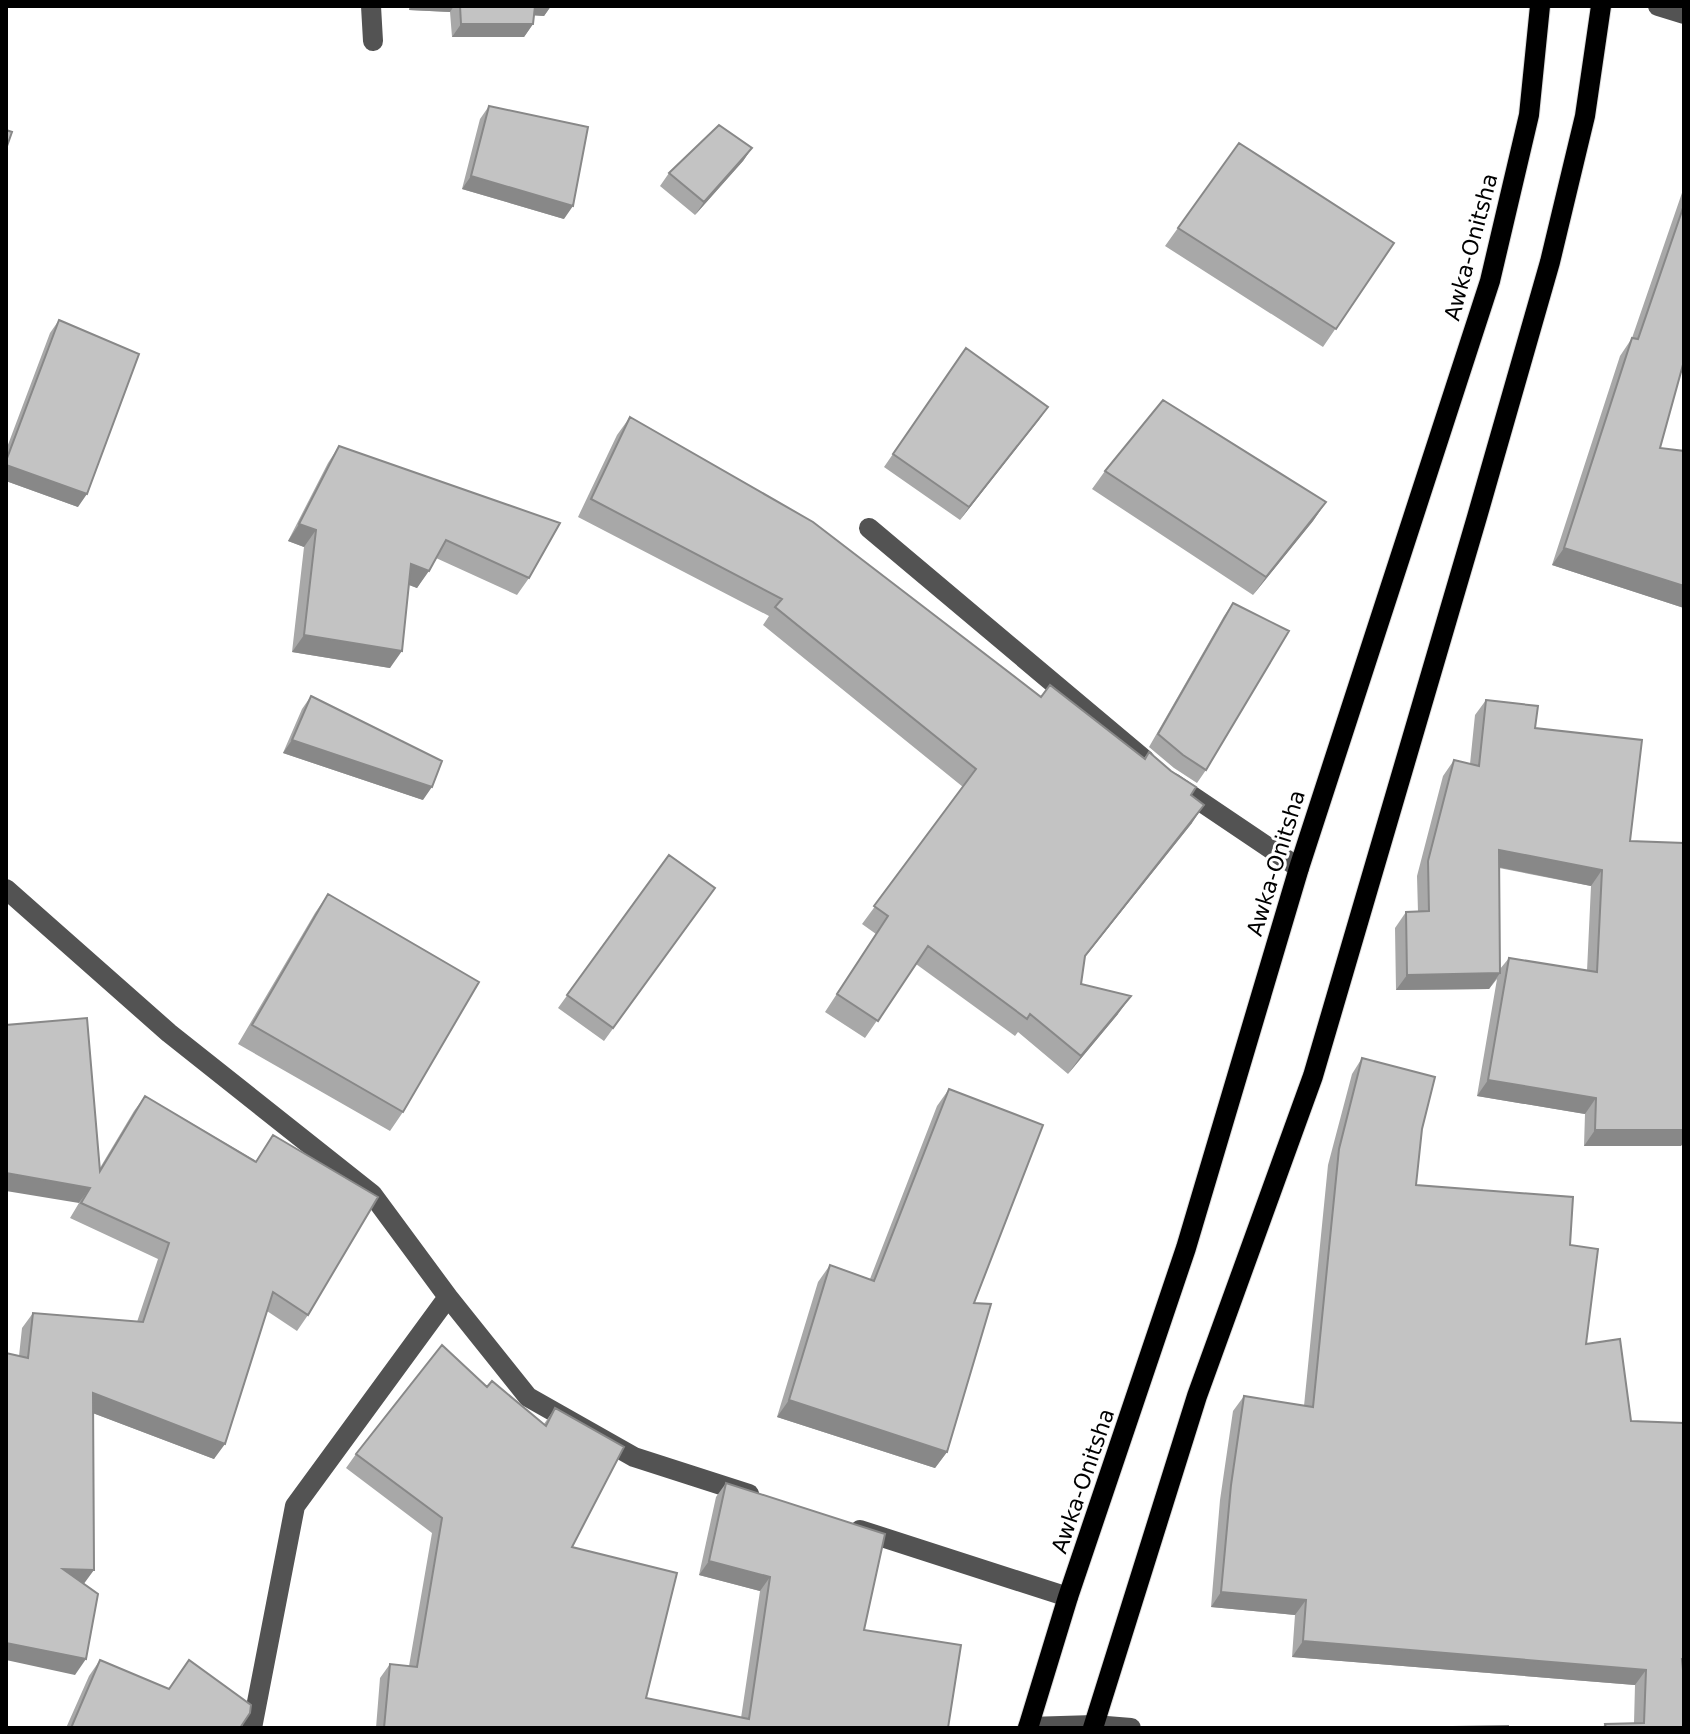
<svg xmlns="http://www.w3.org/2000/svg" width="1690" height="1734" font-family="'DejaVu Sans',sans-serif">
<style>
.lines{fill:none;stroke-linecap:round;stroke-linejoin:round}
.major-casing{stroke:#dbdbdb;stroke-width:22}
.minor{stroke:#535353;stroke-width:20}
.major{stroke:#000;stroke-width:20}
.wall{fill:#a8a8a8;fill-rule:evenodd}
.shaded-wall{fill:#888}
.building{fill:#c3c3c3;stroke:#888;stroke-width:2}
.labels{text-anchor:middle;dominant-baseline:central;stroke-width:6;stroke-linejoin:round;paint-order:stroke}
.street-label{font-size:22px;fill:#000;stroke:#fff}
</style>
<rect width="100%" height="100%" fill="#fff"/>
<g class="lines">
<defs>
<path id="major" d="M1028 1728 1068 1597 1186 1248 1299 868 1490 281 1529 115 1540 6
M1093 1728 1197 1396 1313 1076 1477 517 1550 262 1585 116 1601 6"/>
</defs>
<use href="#major" class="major-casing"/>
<path class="minor" d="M371 6 373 41
M1658 6 1684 14
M869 528 1145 760
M1173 783 1299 868
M6 889 169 1033 372 1194 448 1297 528 1397 634 1457 749 1494
M860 1530 1068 1597
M1028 1727 1094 1725 1131 1728
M252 1728 295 1506 448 1297"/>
<use href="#major" class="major"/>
</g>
<path class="wall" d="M409 6H551L544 16 534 15 533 24 524 37H452L450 12 409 10Z
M489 106 564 219 462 189 480 119Z
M1239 143 1394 243 1323 347 1165 246Z
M752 148 743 161 695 215 660 186 669 173Z
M1684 187V361L1660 448 1684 451V608L1552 565 1620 356 1632 338Z
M59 320 78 507 6 481V450L50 333Z
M966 348 1048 407 960 520 884 467Z
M630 417 1041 697 1144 758 1149 752 1191 795 1192 823 1084 958 1081 984 1118 1014 1068 1074 1018 1032 1015 1036 916 964 865 1038 825 1012 876 934 862 924 963 787 763 625 769 616 578 517 617 435Z
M339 446 529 578 517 595 436 558 417 588 409 585 390 668 292 652 304 547 288 541 328 463Z
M1105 471 1326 502 1313 521 1253 595 1092 489Z
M1233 603 1206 770 1197 783 1174 768 1149 747 1224 616Z
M311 696 423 800 283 753 302 709Z
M1486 700 1535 728 1630 841 1684 843V1141L1681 1146H1584L1585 1114 1477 1096 1497 979 1489 989 1396 990 1395 928 1406 912H1418L1417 876 1443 776 1454 760 1470 764 1475 715ZM1499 868 1591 886 1587 971 1509 958 1500 969Z
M669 855 715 888 604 1041 558 1008Z
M328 894 403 1112 390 1131 238 1044 315 913Z
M1362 1058 1422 1129 1416 1185 1570 1245 1586 1344 1631 1421 1683 1673 1684 1728H1602L1605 1724 1634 1723 1635 1685 1292 1657 1295 1615 1211 1607 1220 1500 1233 1411 1244 1396 1304 1406 1328 1165 1352 1074Z
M949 1089 974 1303 947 1452 935 1468 777 1417 818 1282 830 1265 870 1279 937 1106Z
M145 1096 256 1161 273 1135 308 1315 297 1331 267 1311 214 1459 93 1413 84 1584 75 1675 19 1356 22 1328 33 1313 137 1322 158 1259 70 1218 134 1111Z
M487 1387 544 1424 555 1408 572 1547 646 1698 741 1718 760 1591 699 1575 716 1497 726 1483 864 1630 948 1728H376L380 1678 390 1664 409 1666 432 1533 346 1468 356 1454Z
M100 1660 240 1728H66L89 1676Z"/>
<path class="shaded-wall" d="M412 6H454L450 12 409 10Z
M532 6H551L544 16 526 15Z
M461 24H533L524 37H452Z
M752 148 743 161 695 215 704 202Z
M471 176 573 206 564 219 462 189Z
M1048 407 1039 420 960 520 969 507Z
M6 465 87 494 78 507 6 481Z
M1326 502 1313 521 1253 595 1266 577Z
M299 524 316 530 304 547 288 541Z
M1564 548 1684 586V608L1552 565Z
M411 564 429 571 417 588 399 581Z
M304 635 402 651 390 668 292 652Z
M292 740 432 787 423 800 283 753Z
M1204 805 1192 823 1072 973 1085 956Z
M1499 850 1602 870 1591 886 1488 865Z
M1500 973 1489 989 1396 990 1407 975Z
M1131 996 1118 1014 1068 1074 1081 1056Z
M1488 1080 1596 1098 1585 1114 1477 1096Z
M1595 1130H1684V1141L1681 1146H1584Z
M6 1173 90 1188 79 1203 6 1191Z
M93 1393 225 1444 214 1459 82 1409Z
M789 1400 947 1452 935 1468 777 1417Z
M709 1561 770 1577 760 1591 699 1575Z
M63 1569 94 1570 83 1585Z
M1221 1592 1306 1600 1295 1615 1211 1607Z
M1303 1641 1646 1670 1635 1685 1292 1657Z
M6 1643 86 1659 75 1675 6 1660Z"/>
<path class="building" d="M460 6H535L533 24H461Z
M489 106 588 127 573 206 471 176Z
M719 125 752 148 704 202 669 173Z
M6 130 12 132 6 149Z
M1239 143 1394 243 1336 329 1178 228Z
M1684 205V361L1660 448 1684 451V586L1564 548 1632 338 1638 339Z
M59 320 139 354 87 494 6 465V461Z
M966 348 1048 407 969 507 893 454Z
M1163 400 1326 502 1266 577 1105 471Z
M630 417 813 522 1041 697 1050 685 1145 759 1149 752 1171 771 1196 787 1191 795 1204 805 1085 956 1081 984 1131 996 1081 1056 1030 1014 1027 1019 928 946 878 1021 837 994 888 916 874 906 976 769 775 607 782 599 591 499Z
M339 446 560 523 529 578 446 540 429 571 411 564 402 651 304 635 316 530 299 524Z
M1233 603 1289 631 1206 770 1183 755 1158 734Z
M311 696 442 761 432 787 292 740Z
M1486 700 1538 706 1535 728 1642 740 1630 841 1684 843V1130H1595L1596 1098 1488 1080 1509 958 1597 972 1602 870 1499 850 1500 973 1407 975 1406 912 1429 911 1428 861 1454 760 1479 766Z
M669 855 715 888 613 1028 567 995Z
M328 894 479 982 403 1112 252 1025Z
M87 1018 100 1171 145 1096 256 1162 273 1135 378 1197 308 1315 273 1292 225 1444 93 1393 94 1570 63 1569 98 1594 86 1659 6 1643V1353L28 1358 33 1313 143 1322 169 1243 81 1203 90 1188 6 1173V1025Z
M1362 1058 1435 1077 1422 1129 1416 1185 1573 1197 1570 1245 1598 1249 1586 1344 1620 1339 1631 1421 1684 1423V1659H1682L1684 1682V1728H1606L1605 1724 1644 1723 1646 1670 1303 1641 1306 1600 1221 1592 1231 1485 1244 1396 1313 1407 1339 1149Z
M949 1089 1043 1125 974 1303 991 1304 947 1452 789 1400 830 1265 874 1281Z
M442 1345 487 1387 492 1381 546 1426 555 1408 624 1447 572 1547 677 1573 646 1698 749 1719 770 1577 709 1561 726 1483 885 1534 864 1630 961 1645 948 1728H384L390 1664 417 1667 442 1518 356 1454Z
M100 1660 169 1689 189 1660 251 1705 250 1713 240 1728H71Z
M1508 1726V1728H1396Z"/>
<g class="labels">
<g class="street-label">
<text transform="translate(1471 247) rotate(-75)">Awka-Onitsha</text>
<text transform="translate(1276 863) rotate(-73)">Awka-Onitsha</text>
<text transform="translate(1083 1481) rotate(-71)">Awka-Onitsha</text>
</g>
</g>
<rect width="1690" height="1734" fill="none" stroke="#000000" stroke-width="16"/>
</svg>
